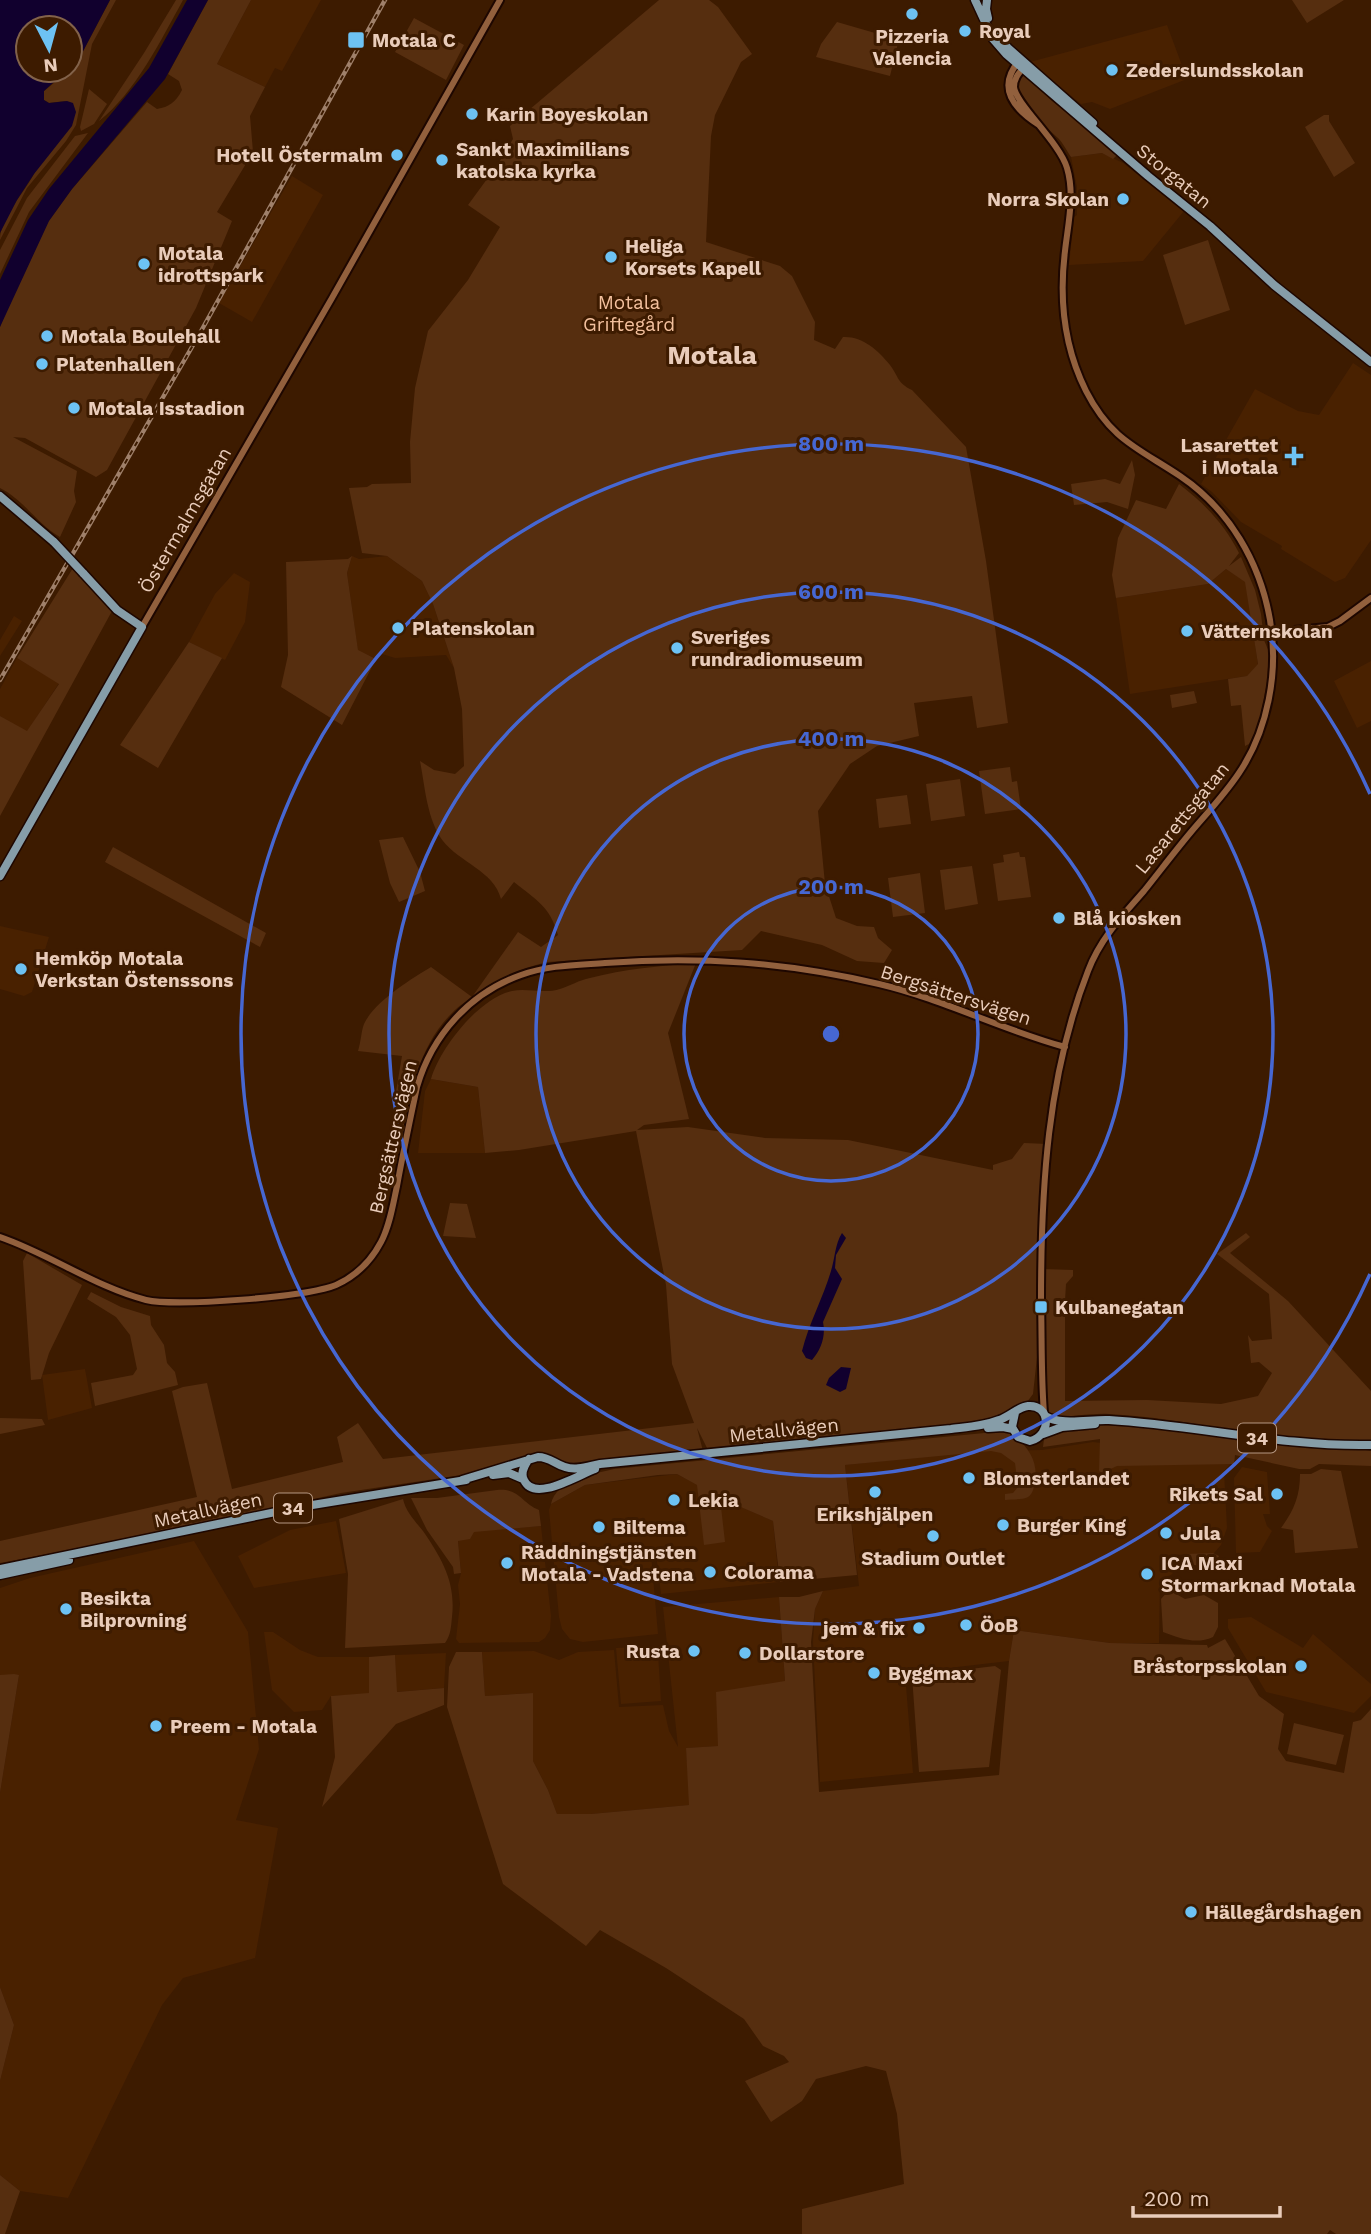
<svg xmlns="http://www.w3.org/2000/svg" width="1371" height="2234" font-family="'Work Sans',sans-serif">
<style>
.built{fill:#492100}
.green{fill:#562e0f}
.water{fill:#11002e}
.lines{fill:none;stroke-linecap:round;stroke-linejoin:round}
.minor-casing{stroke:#1e0700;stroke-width:10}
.major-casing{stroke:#1e0700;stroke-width:11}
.minor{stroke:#92603d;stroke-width:6}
.major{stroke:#869da8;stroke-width:8}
.rail-casing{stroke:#9f806a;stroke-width:4.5}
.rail{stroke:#3d1b00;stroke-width:2;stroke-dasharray:5;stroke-linecap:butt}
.major-bridge-casing{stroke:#1e0700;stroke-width:11;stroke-linecap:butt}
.major-bridge{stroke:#869da8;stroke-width:8}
.ring{fill:none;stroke:#4667d2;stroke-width:3.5}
.poi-dot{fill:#6dc2f3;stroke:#3d1b00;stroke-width:2.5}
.labels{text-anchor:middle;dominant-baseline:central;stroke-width:6;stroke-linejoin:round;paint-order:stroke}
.shield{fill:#3d1b00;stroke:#b59782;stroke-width:2}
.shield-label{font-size:18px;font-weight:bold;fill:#e9ccba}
.poi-label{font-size:19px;font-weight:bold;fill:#e9ccba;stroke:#3d1b00;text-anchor:start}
.street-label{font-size:19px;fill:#e9ccba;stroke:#3d1b00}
.park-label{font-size:19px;fill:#f3c09d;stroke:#3d1b00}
.district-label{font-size:26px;font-weight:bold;fill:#e9ccba;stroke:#3d1b00}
.centre{fill:#4667d2;stroke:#3d1b00;stroke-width:3.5}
.ring-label{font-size:21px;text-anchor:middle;font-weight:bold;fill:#4667d2;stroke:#3d1b00;stroke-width:6;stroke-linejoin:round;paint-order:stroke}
</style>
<rect width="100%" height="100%" fill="#3d1b00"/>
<path class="built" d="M251 0H321L282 71 275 68 265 87 217 64Z
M1167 25 1187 79 1110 109 1092 102 1081 104 1030 62Z
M1102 153 1123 163 1184 211 1143 261 1069 265 1074 217 1077 215V187L1071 157Z
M292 176 323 195 252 322 219 303Z
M1353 363 1371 375V540L1345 578 1335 582 1281 549 1282 546 1241 522 1212 492 1201 484 1255 389 1298 411 1319 415Z
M352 556 359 559 387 556 422 581 433 604 454 668 446 655 395 658 382 654 375 658 358 651 347 573Z
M1226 569 1246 582 1258 665 1247 676 1130 694 1116 598 1208 584Z
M234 573 250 582 245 622 225 660 189 642 215 594Z
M14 616 22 621 0 656V640Z
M17 658 59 683 27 732 0 716V689Z
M1371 661V721L1357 728 1334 681Z
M0 926 49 937 32 992 24 996 0 989Z
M431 1079 478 1087 485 1153H418L425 1091Z
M85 1369 92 1408 48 1420 42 1375Z
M1093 1442 1235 1459 1224 1471 1227 1528 1221 1545 1214 1553 1176 1555 1175 1571 1171 1575 1160 1579 1159 1643H1110L1014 1630 1009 1661 905 1673 913 1773 820 1782 813 1642 815 1609 823 1591 859 1586 845 1465 976 1451 1042 1450Z
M1242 1467 1267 1472 1270 1514H1263L1267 1526 1272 1531 1260 1552 1236 1553 1234 1478Z
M677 1474 720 1497 773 1521 779 1582 661 1594 656 1554H651L658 1634 583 1642 570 1639 562 1629 559 1617 549 1510 551 1504 585 1485Z
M336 1521 346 1573 254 1588 238 1556 290 1530Z
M541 1526 551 1616 550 1630 545 1638 539 1642 459 1643 456 1639 460 1604 458 1585 461 1573 458 1540 474 1531Z
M194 1541 248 1632 259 1749 236 1820 278 1828 255 1958 183 1978 162 2005 68 2198 20 2191 0 2175V2081L14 2025 0 1987V1793L19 1675H0V1588L30 1578Z
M779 1597 785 1681 719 1746 686 1748 690 1805 591 1814H557L548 1790 533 1761V1693L485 1696 482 1652 534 1651 559 1660 578 1652 614 1650 619 1707 663 1705 669 1731 678 1747 663 1607Z
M1251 1617 1303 1648 1313 1634 1371 1684V1696L1354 1713 1266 1692 1228 1628V1619Z
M264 1632H273L300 1650 318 1657H369V1694L331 1696 322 1710 294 1712 272 1690Z
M650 1646 658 1653 661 1701 621 1704 616 1648Z
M446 1653 444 1688 396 1692 395 1655Z"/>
<path class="green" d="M110 0H116L92 44 76 125 66 141 27 188 0 240C0 218 25 192 35 172 47 149 56 124 66 101L49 103 44 100V91L70 70 80 57Z
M176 0H183C161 40 135 93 99 121L144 53Z
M208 0H251L217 64 265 87 250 116 253 152 217 212 232 221 196 308 107 470 96 477 25 438 13 437 77 471 74 491 76 502 60 537C37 524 24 500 0 488V327L5 314 48 222 72 189 147 102 157 109C169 107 176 102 182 90L179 81 168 74Z
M659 0H709L718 7 752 54 741 62 715 115 711 136 706 242 780 266 792 276 815 322 814 340 835 349 843 337C862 336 878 350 890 365 899 377 897 383 912 390L966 447 986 561 1008 723 977 728 972 696 914 703 919 736 877 746 850 764 818 811 825 884 836 918 857 926 874 927 878 938 892 950 884 963 857 961 822 945 761 931 742 950 547 962C519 969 503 977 478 994 469 1000 459 1005 452 1013 418 1046 409 1098 401 1143L395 1142 400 1115 394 1103 402 1056 358 1051C361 1042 361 1032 364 1024 374 1002 411 979 431 967L472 997 518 932 541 947 558 935C550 906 536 900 514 882L501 899C494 871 459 862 443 841 427 820 425 787 420 761L434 770 455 774 464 766 462 709 454 668 433 604 422 581 387 556 362 553 349 488 367 487 372 484 411 483 410 442 415 388 428 331 468 280 500 227 468 205 498 164 513 139 510 126Z
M1292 0H1344L1307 23Z
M414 18 464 45 446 80 395 52Z
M837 22 875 33 900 35 890 76 816 57 821 44Z
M1023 76 1027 77 1052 101 1119 153 1113 159 1102 153 1071 157C1067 151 1063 143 1058 138 1043 124 1014 102 1018 80Z
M89 89 107 104 94 124 81 131 80 127Z
M1324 115H1329V121L1355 163 1334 177 1305 127Z
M88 133 29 212 0 274V250L27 198 75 136Z
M1208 240 1230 310 1185 325 1163 255Z
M1132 460 1135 475 1128 509 1107 502 1074 505 1071 484 1105 479 1120 484Z
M1179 484C1204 503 1225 525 1239 553L1229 566 1241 557 1255 590 1261 614 1264 640 1269 652 1267 682 1259 724 1249 744 1245 746 1241 705 1231 706 1228 679 1247 676 1258 664 1245 582 1226 569 1208 584 1116 598 1112 575 1118 538 1136 500 1166 509Z
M352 556 347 573 358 650 376 659 342 725 281 687 288 655 286 562 348 559Z
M73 568 112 611 0 816V716L27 731 59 684 17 658Z
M189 642 222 658 158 768 120 745Z
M1194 691 1197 703 1172 708 1170 695Z
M1010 767 1012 782 1017 781 1021 809 985 814 979 771Z
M960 779 965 816 931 821 926 784Z
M907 795 911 824 879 828 876 799Z
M403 837 420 872 425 891 399 902 390 883 379 840Z
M113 847 266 933 260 947 105 862Z
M1019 852 1020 857H1025L1031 897 998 901 993 864 1004 862 1003 855Z
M972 866 978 904 945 910 940 870Z
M920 873 925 913 893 917 888 878Z
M696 963 668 1033 689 1119 644 1125 637 1130 688 1127 765 1138 848 1140 993 1170V1165L1012 1159 1024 1143 1047 1144 1042 1269 1073 1270V1276L1066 1284 1065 1301V1401L1147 1400 1221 1404 1258 1396 1272 1373 1259 1362 1251 1363 1248 1335 1252 1341 1272 1339 1269 1294 1217 1254 1246 1233 1250 1237 1230 1253 1288 1301 1371 1391V1443L1345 1446 1371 1451V1466L1319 1464 1310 1469H1299L1235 1455 1234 1464 1117 1466 1102 1473 1099 1471 1100 1439 1043 1447 1044 1439C1087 1406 1221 1443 1277 1441 1221 1428 1167 1417 1109 1414 1091 1413 1073 1417 1055 1417L1047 1410 1045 1403 1041 1321 1033 1394 1027 1402 985 1421 708 1450 697 1428 703 1451 574 1466 552 1456 540 1454 468 1474 341 1493 143 1536 0 1563V1541L197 1497 172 1391 183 1387 207 1383 232 1489 343 1462 337 1437 358 1423 383 1459 694 1423 672 1364 666 1285 636 1131 519 1150 485 1153 478 1087 431 1079C440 1048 479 998 512 991 527 988 545 994 560 989 570 986 579 980 590 978 624 969 660 966 696 963Z
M450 1203 467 1204 476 1238 443 1236Z
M27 1253 82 1285 49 1353 41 1379 31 1380 23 1261Z
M91 1292 121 1307 150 1316 151 1325 164 1345 167 1363 175 1372 178 1385 95 1406 91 1383 133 1375 137 1369 130 1335 116 1317 87 1299Z
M0 1418 42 1419 45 1425 0 1434Z
M1005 1431C1024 1440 1039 1459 1035 1481 1034 1487 1033 1494 1028 1497 1023 1500 1012 1499 1005 1500V1494L1013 1493 1018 1487 1015 1463 1001 1453 991 1451 845 1465 857 1575 780 1582 773 1521 720 1498 725 1542 704 1545 697 1485 677 1474 658 1475 585 1485 551 1504C556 1480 593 1474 614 1469Z
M1321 1469 1341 1471 1358 1548 1295 1553 1293 1530 1281 1528C1294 1510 1300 1496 1300 1474H1311Z
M497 1490C520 1488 521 1503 539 1510L541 1526 474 1532 470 1539 458 1541 461 1573 454 1574 453 1567 427 1530 411 1498H437Z
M403 1499C406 1512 415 1521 423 1531 442 1559 456 1582 452 1617 451 1626 451 1635 445 1643L345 1648 348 1574 339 1519Z
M1213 1553 1219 1556C1214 1570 1198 1566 1186 1563V1554Z
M1169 1590 1185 1599 1204 1595 1218 1603V1627L1213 1637C1196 1645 1179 1638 1163 1632L1161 1599Z
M823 1591 815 1609 811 1642 819 1792 999 1775 1009 1661 1014 1630 1110 1643 1207 1645 1208 1648 1225 1639 1259 1696 1284 1714 1278 1749 1286 1761 1344 1773 1353 1722 1361 1720 1371 1709V2234H1336L1330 2230 1327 2234H802V2209L904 2184 897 2114 886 2071 866 2066 816 2079 802 2101 771 2122 745 2081 789 2062 784 2056 763 2046 744 2019 666 1968 600 1930 586 1946 503 1884 447 1707 449 1667 456 1652H482L485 1696 533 1693V1761L548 1790 557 1814H591L689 1805 686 1748 718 1746 716 1692 785 1681 779 1597H799Z
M395 1655 397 1692 444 1688V1705L396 1724 322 1807 335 1757 331 1696 369 1693V1657Z
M995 1666 1001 1670 989 1767 919 1772 912 1676Z
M14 1674 19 1675 0 1793V1675Z
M1294 1723 1344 1735 1336 1765 1287 1754Z
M0 1987 14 2025 0 2081Z
M0 2175 20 2191 5 2234H0Z"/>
<path class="water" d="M0 0H110L80 57 70 67V28H28V70H67L44 91V100L49 103 67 101 73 103 76 112 72 126 34 174 17 200 0 233Z
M187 0H208L165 79 72 189 49 221 0 327V280L28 220 49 189 149 68Z
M842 1233 846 1238 836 1255 835 1268 842 1279 823 1322C826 1336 821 1350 812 1360L806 1358 802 1351C809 1323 823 1298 831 1271 835 1258 835 1244 842 1233Z
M841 1367 851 1368 846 1389 840 1392 826 1385 829 1378Z"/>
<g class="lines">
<defs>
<path id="minor" d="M1019 61C996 88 1014 109 1039 125
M1024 67C1019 73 1014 78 1014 87 1015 103 1060 143 1067 168 1075 195 1068 224 1065 251 1059 299 1064 347 1086 391 1111 440 1138 448 1180 476 1229 509 1260 562 1270 620 1279 671 1268 730 1239 773 1225 794 1208 812 1191 832 1175 851 1160 871 1144 891 1122 916 1100 939 1088 971 1047 1076 1041 1189 1041 1300 1042 1338 1041 1376 1044 1413
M142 627 332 298 500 0
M1272 632 1328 627 1340 621 1371 598
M0 1237C50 1254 95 1287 146 1300 176 1307 308 1297 336 1285 356 1276 371 1261 381 1242 390 1225 393 1204 397 1186 403 1153 410 1120 417 1087 432 1035 470 993 521 975 548 965 577 965 605 963 700 956 786 962 879 984 943 999 1002 1030 1065 1047"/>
<path id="major" d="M975 0 993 39 1006 54 1148 176 1210 226 1274 285 1371 362
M987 0 986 9 988 18
M997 36 1008 48 1093 123
M0 496 54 542
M0 876 142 627 117 610 83 573
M1045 1416C1061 1426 1090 1419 1109 1420 1196 1425 1283 1447 1371 1445
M988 1428 1003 1427 1013 1429
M1043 1434 1062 1427 1095 1424
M529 1459C524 1466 520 1473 524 1480 534 1503 578 1475 595 1469
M493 1475 509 1473 523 1479
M462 1480 538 1457C550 1457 554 1464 565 1467 576 1471 589 1466 600 1464L951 1429C967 1427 984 1426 999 1420 1009 1417 1018 1407 1028 1406 1050 1404 1053 1435 1030 1441L1018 1437 1012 1427 1015 1413
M0 1569 300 1507 466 1480
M0 1575 69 1560"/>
</defs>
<use href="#minor" class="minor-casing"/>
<use href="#major" class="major-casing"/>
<use href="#minor" class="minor"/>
<use href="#major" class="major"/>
<defs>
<path id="rail" d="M0 680 200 333 385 0"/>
</defs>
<use href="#rail" class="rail-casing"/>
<use href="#rail" class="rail"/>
<defs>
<path id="major-bridge" d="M54 542 83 573"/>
</defs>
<use href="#major-bridge" class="major-bridge-casing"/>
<use href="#major-bridge" class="major-bridge"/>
</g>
<g class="ring">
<circle cx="831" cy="1034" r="147"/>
<circle cx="831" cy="1034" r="295"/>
<circle cx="831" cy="1034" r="442"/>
<path d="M1370 1274A590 590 0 1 1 1370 794"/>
</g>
<g class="poi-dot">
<circle cx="912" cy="14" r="7"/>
<circle cx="965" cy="31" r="7"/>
<rect x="347" y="31" width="18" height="18" rx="3.5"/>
<circle cx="1112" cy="70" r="7"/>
<circle cx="472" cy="114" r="7"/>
<circle cx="397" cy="155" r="7"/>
<circle cx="442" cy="160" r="7"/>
<circle cx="1123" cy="199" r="7"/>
<circle cx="611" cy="257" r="7"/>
<circle cx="144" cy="264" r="7"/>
<circle cx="47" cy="336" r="7"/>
<circle cx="42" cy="364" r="7"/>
<circle cx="74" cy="408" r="7"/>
<path d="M1290.5 445.5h7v7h7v7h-7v7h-7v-7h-7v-7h7z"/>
<circle cx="398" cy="628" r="7"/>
<circle cx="1187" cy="631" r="7"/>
<circle cx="677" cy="648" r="7"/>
<circle cx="1059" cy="918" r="7"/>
<circle cx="21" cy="969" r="7"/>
<rect x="1034" y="1300" width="14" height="14" rx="3.5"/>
<circle cx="969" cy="1478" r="7"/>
<circle cx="875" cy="1492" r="7"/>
<circle cx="1277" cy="1494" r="7"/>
<circle cx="674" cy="1500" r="7"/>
<circle cx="1003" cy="1525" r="7"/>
<circle cx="599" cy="1527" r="7"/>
<circle cx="1166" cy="1533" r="7"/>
<circle cx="933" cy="1536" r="7"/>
<circle cx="507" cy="1563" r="7"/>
<circle cx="710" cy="1572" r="7"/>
<circle cx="1147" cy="1574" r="7"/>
<circle cx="66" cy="1609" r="7"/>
<circle cx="966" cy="1625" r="7"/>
<circle cx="919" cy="1628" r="7"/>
<circle cx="694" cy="1651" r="7"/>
<circle cx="745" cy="1653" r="7"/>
<circle cx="1301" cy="1666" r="7"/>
<circle cx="874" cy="1673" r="7"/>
<circle cx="156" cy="1726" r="7"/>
<circle cx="1191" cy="1912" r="7"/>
</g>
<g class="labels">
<g class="shield">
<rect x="1238" y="1423.5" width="38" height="29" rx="5"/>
<rect x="274" y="1493.5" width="38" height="29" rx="5"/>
</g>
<g class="shield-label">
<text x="1257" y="1438">34</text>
<text x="293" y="1508">34</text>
</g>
<g class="poi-label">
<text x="979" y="31">Royal</text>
<text x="912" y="36" text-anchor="middle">Pizzeria<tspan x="912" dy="22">Valencia</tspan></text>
<text x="372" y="40">Motala C</text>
<text x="1126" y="70">Zederslundsskolan</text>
<text x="486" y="114">Karin Boyeskolan</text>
<text x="456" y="149">Sankt Maximilians<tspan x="456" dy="22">katolska kyrka</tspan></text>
<text x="383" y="155" text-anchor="end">Hotell Östermalm</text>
<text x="1109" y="199" text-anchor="end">Norra Skolan</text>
<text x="625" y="246">Heliga<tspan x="625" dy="22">Korsets Kapell</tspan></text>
<text x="158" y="253">Motala<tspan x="158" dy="22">idrottspark</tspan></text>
<text x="61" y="336">Motala Boulehall</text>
<text x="56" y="364">Platenhallen</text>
<text x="88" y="408">Motala Isstadion</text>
<text x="1278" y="445" text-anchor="end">Lasarettet<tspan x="1278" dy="22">i Motala</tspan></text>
<text x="412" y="628">Platenskolan</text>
<text x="1201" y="631">Vätternskolan</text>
<text x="691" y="637">Sveriges<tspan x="691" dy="22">rundradiomuseum</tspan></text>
<text x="1073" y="918">Blå kiosken</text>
<text x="35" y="958">Hemköp Motala<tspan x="35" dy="22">Verkstan Östenssons</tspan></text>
<text x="1055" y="1307">Kulbanegatan</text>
<text x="983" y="1478">Blomsterlandet</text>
<text x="1263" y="1494" text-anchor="end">Rikets Sal</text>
<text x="688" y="1500">Lekia</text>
<text x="875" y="1514" text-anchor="middle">Erikshjälpen</text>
<text x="1017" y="1525">Burger King</text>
<text x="613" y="1527">Biltema</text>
<text x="1180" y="1533">Jula</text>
<text x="521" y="1552">Räddningstjänsten<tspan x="521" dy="22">Motala - Vadstena</tspan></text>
<text x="933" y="1558" text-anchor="middle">Stadium Outlet</text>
<text x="1161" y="1563">ICA Maxi<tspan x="1161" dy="22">Stormarknad Motala</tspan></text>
<text x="724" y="1572">Colorama</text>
<text x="80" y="1598">Besikta<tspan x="80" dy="22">Bilprovning</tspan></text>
<text x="980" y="1625">ÖoB</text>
<text x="905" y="1628" text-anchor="end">jem &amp; fix</text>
<text x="680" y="1651" text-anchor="end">Rusta</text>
<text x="759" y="1653">Dollarstore</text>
<text x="1287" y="1666" text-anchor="end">Bråstorpsskolan</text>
<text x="888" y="1673">Byggmax</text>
<text x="170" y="1726">Preem - Motala</text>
<text x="1205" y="1912">Hällegårdshagen</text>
</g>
<g class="street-label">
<text transform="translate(1174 176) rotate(39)">Storgatan</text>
<text transform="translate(185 520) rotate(-60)">Östermalmsgatan</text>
<text transform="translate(1182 818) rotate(-51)">Lasarettsgatan</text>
<text transform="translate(956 995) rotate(18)">Bergsättersvägen</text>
<text transform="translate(393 1137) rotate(-77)">Bergsättersvägen</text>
<text transform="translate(784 1430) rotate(-6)">Metallvägen</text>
<text transform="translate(208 1510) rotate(-12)">Metallvägen</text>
</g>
<g class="park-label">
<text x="629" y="302">Motala<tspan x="629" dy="22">Griftegård</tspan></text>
</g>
<g class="district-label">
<text x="712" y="355">Motala</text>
</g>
</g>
<circle cx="831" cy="1034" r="10" class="centre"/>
<g class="ring-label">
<text x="831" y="451">800 m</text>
<text x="831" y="599">600 m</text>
<text x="831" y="746">400 m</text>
<text x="831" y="894">200 m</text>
</g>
<g transform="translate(49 49) rotate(174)"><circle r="33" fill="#3d1b00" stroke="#82624a" stroke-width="2"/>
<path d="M0-5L12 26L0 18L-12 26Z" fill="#6dc2f3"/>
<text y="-10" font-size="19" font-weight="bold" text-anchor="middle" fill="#e9ccba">N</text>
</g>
<path d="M1133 2206v10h147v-10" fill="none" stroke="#e9ccba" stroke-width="3.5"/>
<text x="1144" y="2206" font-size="21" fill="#e9ccba" stroke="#3d1b00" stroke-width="5" paint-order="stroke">200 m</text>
</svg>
